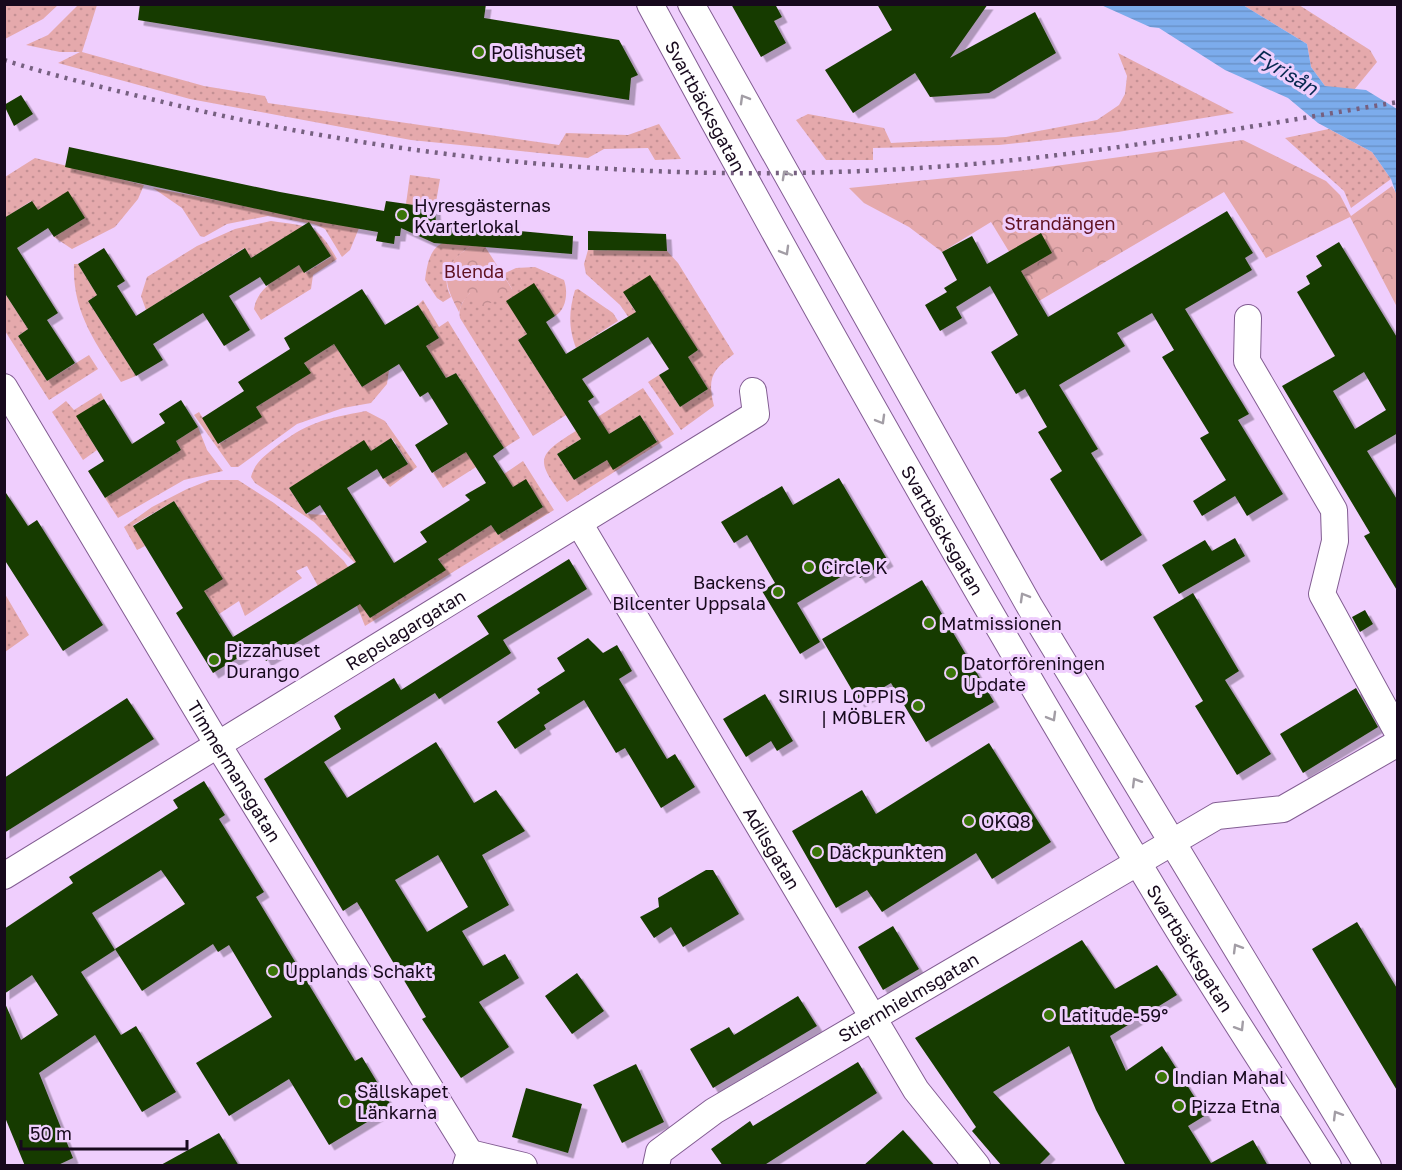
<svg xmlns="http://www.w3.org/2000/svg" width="1402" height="1170" font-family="'Golos Text',sans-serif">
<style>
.grass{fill:url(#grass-dots)}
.forest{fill:url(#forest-crowns)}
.water{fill:url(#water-rules)}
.building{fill:#193a01;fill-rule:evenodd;filter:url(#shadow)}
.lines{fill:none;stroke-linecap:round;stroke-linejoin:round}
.minor-casing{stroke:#825d92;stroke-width:28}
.minor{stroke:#fff;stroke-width:26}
.rail{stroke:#766080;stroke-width:4.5;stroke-dasharray:3 6;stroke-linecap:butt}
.oneway{stroke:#a29da5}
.poi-dot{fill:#3a7508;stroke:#efcefd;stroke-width:2}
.labels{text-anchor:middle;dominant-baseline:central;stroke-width:6;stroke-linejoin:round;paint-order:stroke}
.poi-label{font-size:18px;fill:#17091d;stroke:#efcefd;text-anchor:start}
.street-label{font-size:18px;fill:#17091d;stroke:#efcefd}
.park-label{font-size:18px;fill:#5f1120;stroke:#efcefd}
.water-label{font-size:20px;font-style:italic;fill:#082951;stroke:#efcefd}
</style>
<defs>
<pattern id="grass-dots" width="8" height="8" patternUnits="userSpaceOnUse" patternTransform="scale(1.5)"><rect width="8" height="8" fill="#e5a9ac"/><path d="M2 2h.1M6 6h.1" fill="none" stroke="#c49094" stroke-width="1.8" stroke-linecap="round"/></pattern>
<pattern id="forest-crowns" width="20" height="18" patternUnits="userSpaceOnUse" patternTransform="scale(1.5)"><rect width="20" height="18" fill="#e5a9ac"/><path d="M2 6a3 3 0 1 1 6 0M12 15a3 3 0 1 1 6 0" fill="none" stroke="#c49094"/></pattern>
<pattern id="water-rules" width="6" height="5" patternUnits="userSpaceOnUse" patternTransform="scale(1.5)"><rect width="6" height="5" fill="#7cacec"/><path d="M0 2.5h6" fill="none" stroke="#6a93ca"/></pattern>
<filter id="shadow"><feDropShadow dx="5.5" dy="5.5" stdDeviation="0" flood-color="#0004"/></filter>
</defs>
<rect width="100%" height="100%" fill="#efcefd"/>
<path class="grass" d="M5 4H58V5L43 19 5 39Z
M78 5H97L82 52 204 86 265 96 268 103 559 145 566 133 628 135 659 124 681 159 655 160 648 148 604 149 588 158 411 140 190 99 58 63 80 52H60L26 45 48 35Z
M1243 5H1299L1370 50 1377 62 1354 90 1325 86 1311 67 1307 44Z
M1118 53 1234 113 1118 132 999 145 873 148V160H826L796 120 808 114 884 128 891 143 1006 137 1097 120 1119 105 1125 94 1127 76Z
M1329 129 1372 152 1391 179 1351 208 1344 191 1285 138Z
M35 158 144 185 138 199 115 227 72 249 54 237 85 218 38 210 31 201 5 218V177Z
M410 175 440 179 435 208 406 204Z
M153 188 359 228 350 250 342 257 325 229 314 224 268 216 227 224 204 237 200 236 182 208Z
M271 221C310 227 317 223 337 259L313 275 311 289 261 320 254 309C258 286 280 277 299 265L305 273 331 257 320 239H282L251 258 244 248 146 310 141 296 147 277 197 246 235 229Z
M443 243 472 245C453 258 439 274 451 297L443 302 437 298 425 280C427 266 429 249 443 243Z
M588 250 667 251 678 263 734 354C712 370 707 378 714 406L681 430 648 382 659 375 680 407 708 389 688 357 698 350 623 292 637 314 629 318 620 305 586 274 584 264Z
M74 264H78L97 295 88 301 136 376 121 382C96 344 72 312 74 264Z
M535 267 564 280C568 291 567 309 555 316L534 284 507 301 527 334 518 340 566 415 533 436 460 318C458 308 463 300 470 293L512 289 503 274 516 268Z
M578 289 613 313 618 321 576 348C568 326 569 311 575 290Z
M4 292 28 329 18 336 47 381 89 355 98 369 49 400 5 331Z
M423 300 439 327 448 321 520 438 504 448 456 373 446 378 426 346 439 338 418 305Z
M334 344 362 387 389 370 387 384 371 403 343 408 297 424 238 467H231L194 415 199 412 219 444 261 417 256 407 310 373 303 360 312 358Z
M643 388 674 434 567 502C536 460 533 457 579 429L584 437 557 454 574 480 607 460 614 469 657 441 640 415 596 442 585 425Z
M101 393 104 399 77 417 97 450 83 460 52 412 66 401 74 410Z
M366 411 385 421 417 467 390 487 383 479 408 463 392 438 371 451 289 488 306 514 327 515 361 569 314 522 255 483 251 477C255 463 262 458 273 449 307 422 324 419 366 411Z
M198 427 207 450 223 471 184 480 118 518 105 498 181 450 176 441Z
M463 446 476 467 443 488 433 473 457 457Z
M523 461 554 510 365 626 357 606 334 576 318 586 307 566 296 571 302 578 245 616 239 601 219 614 206 594 181 605 223 579 174 501 133 525 145 546 137 550 124 527 152 507 187 489 210 480H238L274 503 318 537 343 560 362 586 353 592 370 618 445 570 438 558 491 525 498 535 543 507 526 480 513 487 504 474Z
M5 594 29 635 5 652H4Z"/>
<path class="forest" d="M1243 140 1326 181 1340 195 1351 216 1392 186 1398 196 1397 307 1350 217 1266 258 1224 192 1039 301 991 222 942 252 909 227 864 203 849 188 1026 170Z
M472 245H484L512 289 480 310 470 293 462 303 459 312C442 280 440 267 472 245Z"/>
<path class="water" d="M1101 5H1243L1307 44 1311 67 1325 86 1366 90 1397 109V196L1391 179 1372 152 1318 123 1288 98 1225 70 1159 28 1150 27Z"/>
<path class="building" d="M140 4H486L484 18 619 40 638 75 631 78 629 100 138 20Z
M731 4H775L782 17 774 21 786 43 761 57Z
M877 4H988L950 58 1035 12 1056 53 989 93 930 97 915 73 853 113 825 70 892 30Z
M21 95 33 114 14 126 4 105Z
M69 147 280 192 384 211 386 201 435 208 436 223 573 236 572 254 434 243 401 228 400 236H395L394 244 376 241 378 232 308 220 65 167Z
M68 191 85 218 54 237 48 228 17 248 58 313 47 320 75 363 47 381 18 336 28 329 4 292V218L32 201 38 210Z
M1227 211 1253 253 1245 258 1252 270 1185 309 1249 414 1238 420 1283 494 1247 516 1235 496 1202 516 1193 501 1226 480 1200 438 1209 433 1162 357 1174 350 1152 313 1117 333 1125 346 1059 385 1098 449 1091 453 1142 535 1101 561 1050 479 1062 471 1038 432 1047 427 1025 389 1016 394 991 352 1018 335 990 286 956 307 962 318 940 331 925 305 947 292 944 288 957 280 942 252 972 236 987 264 1041 233 1052 253 1021 271 1048 317Z
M309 222 331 256 304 273 299 265 266 286 260 277 229 296 250 330 224 346 203 313 153 344 163 360 136 376 88 301 97 295 78 264 104 248 125 281 117 286 136 316 245 248 251 258Z
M588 231 666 234 667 251 588 250Z
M1339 242 1398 339V433L1367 451 1398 501V592L1364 536 1370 533 1282 386 1335 356 1297 292 1310 284 1306 276 1322 266 1316 256ZM1364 372 1386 410 1355 429 1333 391Z
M650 275 698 350 688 357 708 389 680 407 659 375 669 369 648 337 582 379 594 397 588 401 609 434 640 415 657 442 613 470 607 460 574 480 557 454 581 439 518 340 527 334 506 301 534 283 555 316 546 322 566 354 636 312 623 292Z
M362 289 385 325 418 305 439 338 426 346 446 378 456 373 504 448 493 456 513 487 526 479 543 507 498 535 491 525 438 559 446 570 370 618 360 604 266 661 258 646 213 673 176 613 183 608 133 526 174 501 223 579 204 591 233 637 356 562 320 505 306 514 289 488 364 440 371 451 391 438 408 464 383 479 377 469 347 488 394 563 427 542 420 532 470 500 465 495 486 483 466 452 432 473 415 445 448 424 428 392 420 397 399 364 362 387 334 344 304 363 311 373 256 407 262 417 218 444 202 418 244 391 238 382 290 349 284 338Z
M104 399 132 444 165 423 159 414 181 400 198 427 176 441 181 450 105 498 88 471 104 461 76 416Z
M839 478 888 561 860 578 854 569 797 603 820 642 800 654 762 591 775 583 747 535 734 543 721 522 782 486 793 505Z
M4 490 28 526 37 520 103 625 63 651 4 559Z
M1235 538 1245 556 1179 594 1162 565 1205 540 1212 551Z
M569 559 587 589 503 640 511 653 439 699 435 693 324 762 347 798 436 742 474 803 496 790 525 831 482 855 509 905 462 931 483 966 505 954 519 978 479 1002 509 1047 461 1078 422 1019 426 1017 357 902 343 911 264 779 341 729 334 716 341 711 394 678 401 690 489 634 477 616ZM438 855 468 907 427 932 395 880Z
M922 580 994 702 926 742 891 683 859 702 822 639Z
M1193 593 1239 671 1225 680 1271 754 1237 775 1195 706 1203 701 1153 617Z
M1365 610 1373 624 1360 632 1352 617Z
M588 638 603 653 617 645 632 671 619 679 667 759 675 754 695 787 661 808 625 748 616 753 584 700 544 725 546 729 515 749 497 722 540 693 537 689 565 671 557 658Z
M1356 688 1378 727 1303 773 1280 734Z
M765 694 793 741 777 751 771 741 746 757 723 719Z
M127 698 154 739 4 833V778Z
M989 743 1051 842 992 879 976 853 882 912 867 890 836 908 792 831 862 790 876 814Z
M204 781 225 815 219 819 264 892 256 897 355 1061 362 1057 392 1107 329 1145 289 1079 229 1116 196 1063 272 1017 229 945 218 952 213 944 142 991 115 949 185 904 161 870 92 913 115 950 81 972 121 1035 136 1026 176 1092 142 1112 95 1035 39 1073 73 1158 56 1166H25L4 1115V1001L21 1040 58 1015 32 975 4 994V929L73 883 69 877 178 808 173 800Z
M706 870H713L739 914 683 947 671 927 654 938 640 917 659 907 658 898Z
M1357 922 1398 990V1092L1312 949Z
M893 926 919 969 883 990 858 947Z
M1082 940 1115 989 1157 965 1177 995 1110 1036 1126 1071 1162 1046 1206 1115 1188 1126 1211 1163 1253 1140 1268 1166H1126L1096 1110 1069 1046 993 1092 1050 1154 1038 1166H1002L972 1131 976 1127 915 1038Z
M577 973 604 1011 572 1034 545 996Z
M798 996 817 1026 713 1088 690 1049 729 1027 734 1035Z
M858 1062 877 1093 763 1166H723L711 1149 750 1121 753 1126Z
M636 1064 664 1122 622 1143 593 1085Z
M526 1088 582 1104 568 1153 512 1137Z
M903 1130 935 1166H863Z
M219 1133 239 1166H159Z"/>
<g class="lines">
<defs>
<g id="minor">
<path id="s1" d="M650 4C814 308 984 608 1162 903 1215 991 1273 1078 1328 1166"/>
<path d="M691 4 1030 607 1368 1166"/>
<path d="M1248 318 1247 361 1334 510 1335 541 1322 594 1398 733"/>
<path id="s2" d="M4 387 218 745 470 1153"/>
<path id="s3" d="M579 523 916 1090 977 1166"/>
<path id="s4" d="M4 876 756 414 753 391"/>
<path d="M466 1166 470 1153 524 1166"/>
<path id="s5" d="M656 1166 659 1152 714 1111 1217 816 1283 809 1398 743"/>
</g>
</defs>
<use href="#minor" class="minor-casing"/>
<use href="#minor" class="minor"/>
<path class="rail" d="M4 60C54 76 105 88 155 100 426 167 706 188 984 163 1123 150 1260 125 1398 102"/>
</g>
<defs><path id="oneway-chevron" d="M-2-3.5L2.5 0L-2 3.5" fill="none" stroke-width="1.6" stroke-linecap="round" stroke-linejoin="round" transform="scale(1.5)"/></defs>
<g class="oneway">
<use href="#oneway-chevron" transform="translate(744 99) rotate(-120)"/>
<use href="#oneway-chevron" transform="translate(786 175) rotate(-119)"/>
<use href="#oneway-chevron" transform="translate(785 251) rotate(60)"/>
<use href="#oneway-chevron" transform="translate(881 420) rotate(60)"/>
<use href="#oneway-chevron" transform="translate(1024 597) rotate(-120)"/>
<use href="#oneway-chevron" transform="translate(1052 717) rotate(60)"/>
<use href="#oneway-chevron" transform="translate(1136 782) rotate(-121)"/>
<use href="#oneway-chevron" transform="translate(1237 948) rotate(-121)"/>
<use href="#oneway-chevron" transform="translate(1240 1027) rotate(58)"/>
<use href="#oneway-chevron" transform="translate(1337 1115) rotate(-121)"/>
</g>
<g class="poi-dot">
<circle cx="479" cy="52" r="6"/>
<circle cx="402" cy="215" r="6"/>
<circle cx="809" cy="567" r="6"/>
<circle cx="778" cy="592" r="6"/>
<circle cx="929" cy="623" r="6"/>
<circle cx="214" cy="660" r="6"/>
<circle cx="951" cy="673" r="6"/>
<circle cx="918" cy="706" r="6"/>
<circle cx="969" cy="821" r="6"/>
<circle cx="817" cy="852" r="6"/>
<circle cx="273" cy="971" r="6"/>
<circle cx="1049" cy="1015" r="6"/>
<circle cx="1162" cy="1077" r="6"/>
<circle cx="345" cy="1101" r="6"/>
<circle cx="1179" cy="1106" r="6"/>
</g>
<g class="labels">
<g class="poi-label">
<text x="491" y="52">Polishuset</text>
<text x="414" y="205">Hyresgästernas<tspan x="414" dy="21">Kvarterlokal</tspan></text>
<text x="821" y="567">Circle K</text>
<text x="766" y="582" text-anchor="end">Backens<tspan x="766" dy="21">Bilcenter Uppsala</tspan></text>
<text x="941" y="623">Matmissionen</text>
<text x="226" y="650">Pizzahuset<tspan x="226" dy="21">Durango</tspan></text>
<text x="963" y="663">Datorföreningen<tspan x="963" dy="21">Update</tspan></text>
<text x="906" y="696" text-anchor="end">SIRIUS LOPPIS<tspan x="906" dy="21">| MÖBLER</tspan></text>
<text x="981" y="821">OKQ8</text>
<text x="829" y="852">Däckpunkten</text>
<text x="285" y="971">Upplands Schakt</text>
<text x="1061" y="1015">Latitude-59°</text>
<text x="1174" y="1077">Indian Mahal</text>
<text x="357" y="1091">Sällskapet<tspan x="357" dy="21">Länkarna</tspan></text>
<text x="1191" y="1106">Pizza Etna</text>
</g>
<g class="street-label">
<text stroke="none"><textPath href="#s1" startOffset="116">Svartbäcksgatan</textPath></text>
<text stroke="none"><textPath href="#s1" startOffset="602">Svartbäcksgatan</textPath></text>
<text stroke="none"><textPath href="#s4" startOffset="471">Repslagargatan</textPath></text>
<text stroke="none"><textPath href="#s2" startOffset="448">Timmermansgatan</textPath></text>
<text stroke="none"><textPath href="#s3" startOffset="378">Adilsgatan</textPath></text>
<text stroke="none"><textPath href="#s1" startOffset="1088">Svartbäcksgatan</textPath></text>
<text stroke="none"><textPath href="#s5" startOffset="308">Stiernhielmsgatan</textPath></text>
</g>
<g class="park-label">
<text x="1060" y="223">Strandängen</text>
<text x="474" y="271">Blenda</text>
</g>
<g class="water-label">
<text transform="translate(1286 71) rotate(31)">Fyrisån</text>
</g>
</g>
<rect width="1402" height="1170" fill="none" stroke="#17091d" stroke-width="12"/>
<path d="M21 1140v9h166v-9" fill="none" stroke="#17091d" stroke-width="3"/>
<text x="30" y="1140" font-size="18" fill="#17091d" stroke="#efcefd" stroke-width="4.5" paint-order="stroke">50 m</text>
</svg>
